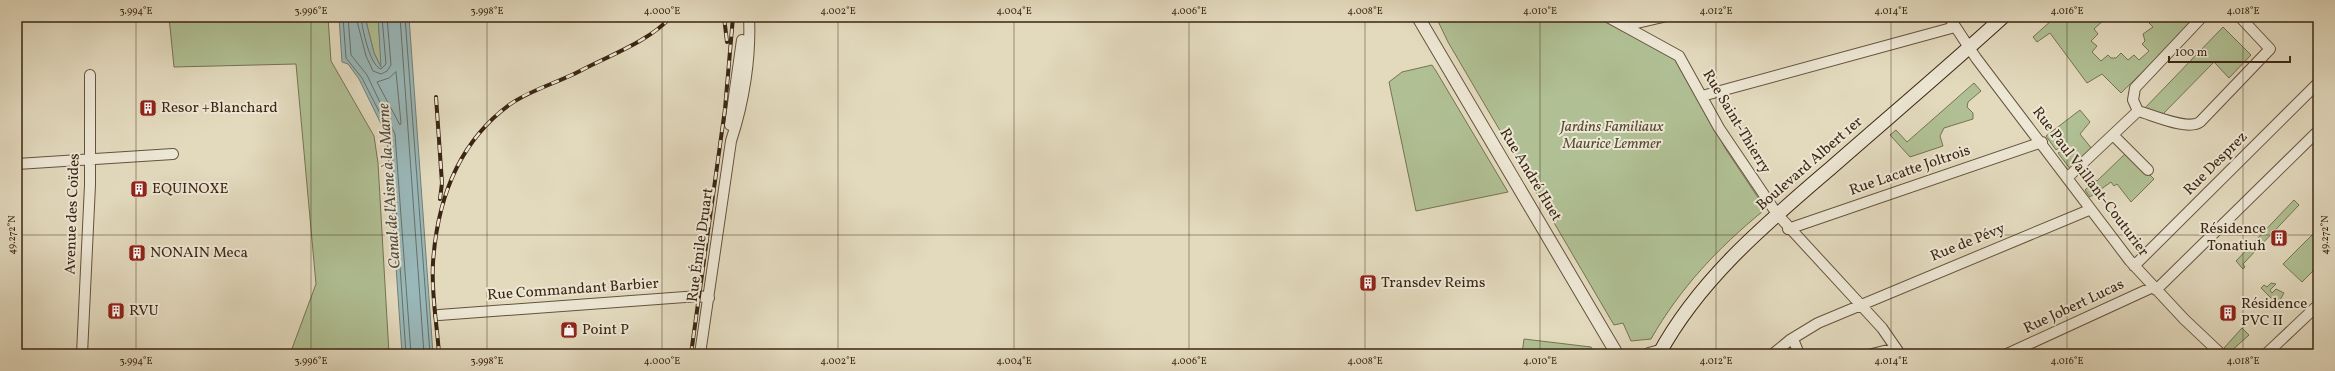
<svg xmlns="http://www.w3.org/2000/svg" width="2335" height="371" font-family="Vollkorn,serif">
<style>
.green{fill:#b0c094;stroke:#767353}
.water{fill:#99b8ba;stroke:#737e77}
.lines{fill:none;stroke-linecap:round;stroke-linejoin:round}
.shore{stroke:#6a6f66;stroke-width:1}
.minor-casing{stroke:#65533d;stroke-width:12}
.tertiary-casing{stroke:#65533d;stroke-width:14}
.secondary-casing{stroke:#3b2612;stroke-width:15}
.minor{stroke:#ede7d5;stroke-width:10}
.tertiary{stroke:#ede7d5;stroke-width:12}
.secondary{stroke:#ede7d5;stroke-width:13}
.rail-casing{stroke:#3b2612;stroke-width:4}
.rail{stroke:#ede7d5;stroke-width:2.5;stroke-dasharray:8;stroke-linecap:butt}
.ticks{fill:none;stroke:#3b2612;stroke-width:1;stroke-opacity:0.45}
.labels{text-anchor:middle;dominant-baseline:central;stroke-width:4;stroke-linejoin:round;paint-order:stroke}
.poi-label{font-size:15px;fill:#3b2612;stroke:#ede7d5;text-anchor:start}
.street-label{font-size:15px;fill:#3b2612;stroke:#ede7d5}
.park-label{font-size:15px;font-style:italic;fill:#584c32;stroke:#ede7d5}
.water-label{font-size:16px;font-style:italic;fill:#524a3c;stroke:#ede7d5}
.neatline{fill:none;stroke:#3b2612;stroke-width:1.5}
.ticks-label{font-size:10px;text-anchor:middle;fill:#3b2612}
</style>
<rect width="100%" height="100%" fill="#e3dabe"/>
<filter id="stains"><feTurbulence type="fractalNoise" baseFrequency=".005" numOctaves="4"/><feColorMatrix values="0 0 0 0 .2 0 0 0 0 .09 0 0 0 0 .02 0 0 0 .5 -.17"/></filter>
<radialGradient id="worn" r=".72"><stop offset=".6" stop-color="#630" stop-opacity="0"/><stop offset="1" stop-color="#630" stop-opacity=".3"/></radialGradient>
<path class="green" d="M169 17H328L331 61 374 136 378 163 389 354H290L316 284 296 64 174 67Z
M365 17H378L382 69 374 53Z
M1436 17H1596L1674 58 1686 72 1725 148 1763 205V211C1718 248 1680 288 1651 339L1631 341 1623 323 1614 325 1448 42Z
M2051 17H2107L2094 29 2098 34 2091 41 2097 46 2092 52 2101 61 2108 55 2111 58H2116L2121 53 2128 60 2134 55 2139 60 2149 51 2142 44 2145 41 2143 34 2153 27 2149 23 2155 17H2166L2169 19 2178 17 2183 19 2185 17H2199L2121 93 2102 74 2087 83 2050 33 2037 42 2033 37 2052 20Z
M2223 27 2251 55 2229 78 2214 62 2162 115 2143 110Z
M1432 65 1436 71 1508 192 1416 211 1389 82 1402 72Z
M1974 83 1981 91 1968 102 1967 107 1973 113V119L1944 128 1940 136 1943 146 1910 157 1890 135 1896 130 1907 142Z
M2080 110 2090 122 2080 134 2092 149 2071 170 2058 153 2062 151 2060 147 2056 150 2046 136Z
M2127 152 2154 179 2131 202 2117 184 2114 186 2111 182 2090 197 2085 190 2095 180 2097 181Z
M2294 200 2299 205 2243 264 2245 267 2243 269 2236 261Z
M2318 229V266L2302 282 2283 264Z
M2271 283 2276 284 2270 290 2272 293 2276 289 2284 293 2280 300 2282 303 2279 306 2261 288 2264 285 2267 287Z
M2242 328 2249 335 2229 353 2224 348Z
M1524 339 1591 347 1595 354H1522Z"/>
<path class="water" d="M339 17H365L374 53 381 67 378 17H409L433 354H402L387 136 359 79 348 64 342 62Z"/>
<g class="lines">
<path class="shore" d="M343 17 346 58 362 78 391 135 406 354
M348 17 351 55 367 75 395 134 411 354
M356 17 366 56 373 71 381 74 387 71 391 65 387 17
M361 17C362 28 370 66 381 69L386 64 382 17
M400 17 424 354
M405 17 430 354
M396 72 401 123 400 125 377 82 389 78Z"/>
<defs>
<path id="minor" d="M1608 17 1679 56 1719 128 1777 214 1882 328 1900 354
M1949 17 1976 58 2130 261 2184 319 2221 354
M2202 17 2135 88 2133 100 2138 111C2153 115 2188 131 2200 122L2270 49 2240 17
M1624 26 1663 17
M1702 96 1955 27
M730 125 742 40
M2113 135 2148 170
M17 164 173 154
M2067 178 2138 111
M1788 229 2042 142
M2134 266 2318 83
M2156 290 2318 131
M439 315 699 296 709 298
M1793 339 1799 354
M82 354 90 185V75
M700 354 731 141C744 102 751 57 749 17
M1773 354 1790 340 1818 323 2089 210
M1872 354 1896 348
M2007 354 2153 287
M2266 354 2318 305"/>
<path id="tertiary" d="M1418 17 1617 354
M1649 354 1660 351"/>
<path id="secondary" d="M1659 354C1700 278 1768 222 1832 167 1889 117 1947 68 2003 17"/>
</defs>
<use href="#minor" class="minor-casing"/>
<use href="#tertiary" class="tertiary-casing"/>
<use href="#secondary" class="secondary-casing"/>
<use href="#minor" class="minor"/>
<use href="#tertiary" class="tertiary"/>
<use href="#secondary" class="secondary"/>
<defs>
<path id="rail" d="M724 17 727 42
M436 97 442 183 440 199
M439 354C437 324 431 293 433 263 437 201 458 143 509 105 530 90 557 83 580 71 610 55 648 42 671 17
M691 354 725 109 733 17"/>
</defs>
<use href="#rail" class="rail-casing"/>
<use href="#rail" class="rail"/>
</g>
<path class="ticks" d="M136 17V354M311 17V354M487 17V354M662 17V354M838 17V354M1014 17V354M1189 17V354M1365 17V354M1540 17V354M1716 17V354M1891 17V354M2067 17V354M2243 17V354M17 235H2318"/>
<defs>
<symbol id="building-square" viewBox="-11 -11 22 22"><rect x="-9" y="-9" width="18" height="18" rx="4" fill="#8f2418" stroke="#ede7d5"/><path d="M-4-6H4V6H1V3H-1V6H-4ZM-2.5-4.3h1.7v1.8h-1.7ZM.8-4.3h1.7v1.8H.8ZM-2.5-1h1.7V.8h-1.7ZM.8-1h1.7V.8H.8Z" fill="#fff"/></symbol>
<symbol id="shop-square" viewBox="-11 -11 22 22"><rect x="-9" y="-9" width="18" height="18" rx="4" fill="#8f2418" stroke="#ede7d5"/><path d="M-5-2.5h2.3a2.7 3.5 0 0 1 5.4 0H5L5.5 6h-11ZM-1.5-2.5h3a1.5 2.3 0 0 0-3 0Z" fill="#fff"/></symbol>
</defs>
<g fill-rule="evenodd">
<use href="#building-square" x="138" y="98" width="20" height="20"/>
<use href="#building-square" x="129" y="179" width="20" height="20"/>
<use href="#building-square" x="2269" y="228" width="20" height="20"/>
<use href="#building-square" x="127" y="243" width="20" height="20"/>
<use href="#building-square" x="1358" y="273" width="20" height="20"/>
<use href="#building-square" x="106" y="301" width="20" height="20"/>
<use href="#building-square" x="2218" y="303" width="20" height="20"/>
<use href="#shop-square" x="559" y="320" width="20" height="20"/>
</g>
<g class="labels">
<g class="poi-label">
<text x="161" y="108">Resor +Blanchard</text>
<text x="152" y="189">EQUINOXE</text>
<text x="2266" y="229" text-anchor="end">Résidence<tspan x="2266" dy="17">Tonatiuh</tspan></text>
<text x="150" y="253">NONAIN Meca</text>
<text x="1381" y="283">Transdev Reims</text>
<text x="2241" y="304">Résidence<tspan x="2241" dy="17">PVC II</tspan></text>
<text x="129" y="311">RVU</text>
<text x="582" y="330">Point P</text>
</g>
<g class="street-label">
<text transform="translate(1736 122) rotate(59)">Rue Saint-Thierry</text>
<text transform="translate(1810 164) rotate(-41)">Boulevard Albert 1er</text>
<text transform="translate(2216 164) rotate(-45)">Rue Desprez</text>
<text transform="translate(1910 171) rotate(-19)">Rue Lacatte Joltrois</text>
<text transform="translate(1530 175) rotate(59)">Rue André Huet</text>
<text transform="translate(2090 182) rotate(53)">Rue Paul Vaillant-Couturier</text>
<text transform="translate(73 214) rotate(-88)">Avenue des Coïdes</text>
<text transform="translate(1968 243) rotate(-22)">Rue de Pévy</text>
<text transform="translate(701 245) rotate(-82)">Rue Émile Druart</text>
<text transform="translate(573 290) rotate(-4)">Rue Commandant Barbier</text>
<text transform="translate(2074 307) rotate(-25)">Rue Jobert Lucas</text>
</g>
<g class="park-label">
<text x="1612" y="127">Jardins Familiaux<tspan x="1612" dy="17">Maurice Lemmer</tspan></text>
</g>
<g class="water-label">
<text transform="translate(390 186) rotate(-94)">Canal de l'Aisne à la Marne</text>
</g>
</g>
<rect width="2335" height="371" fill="none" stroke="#e3dabe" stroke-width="44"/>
<path d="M2169 56v6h121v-6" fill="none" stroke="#3b2612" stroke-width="2"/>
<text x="2175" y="56" font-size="12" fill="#3b2612" stroke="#ede7d5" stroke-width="3" paint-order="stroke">100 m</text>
<rect x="22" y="22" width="2291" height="327" class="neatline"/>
<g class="ticks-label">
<text x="136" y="14">3.994°E</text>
<text x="311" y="14">3.996°E</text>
<text x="487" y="14">3.998°E</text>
<text x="662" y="14">4.000°E</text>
<text x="838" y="14">4.002°E</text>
<text x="1014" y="14">4.004°E</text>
<text x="1189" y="14">4.006°E</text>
<text x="1365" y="14">4.008°E</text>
<text x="1540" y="14">4.010°E</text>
<text x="1716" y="14">4.012°E</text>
<text x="1891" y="14">4.014°E</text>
<text x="2067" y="14">4.016°E</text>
<text x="2243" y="14">4.018°E</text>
<text transform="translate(11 235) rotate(-90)" y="4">49.272°N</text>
<text transform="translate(2324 235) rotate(-90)" y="4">49.272°N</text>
<text x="136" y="364">3.994°E</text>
<text x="311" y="364">3.996°E</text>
<text x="487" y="364">3.998°E</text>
<text x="662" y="364">4.000°E</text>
<text x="838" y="364">4.002°E</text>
<text x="1014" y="364">4.004°E</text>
<text x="1189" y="364">4.006°E</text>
<text x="1365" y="364">4.008°E</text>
<text x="1540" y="364">4.010°E</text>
<text x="1716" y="364">4.012°E</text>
<text x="1891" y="364">4.014°E</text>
<text x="2067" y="364">4.016°E</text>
<text x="2243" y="364">4.018°E</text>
</g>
<rect width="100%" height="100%" filter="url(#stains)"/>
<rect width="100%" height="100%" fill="url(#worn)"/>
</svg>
